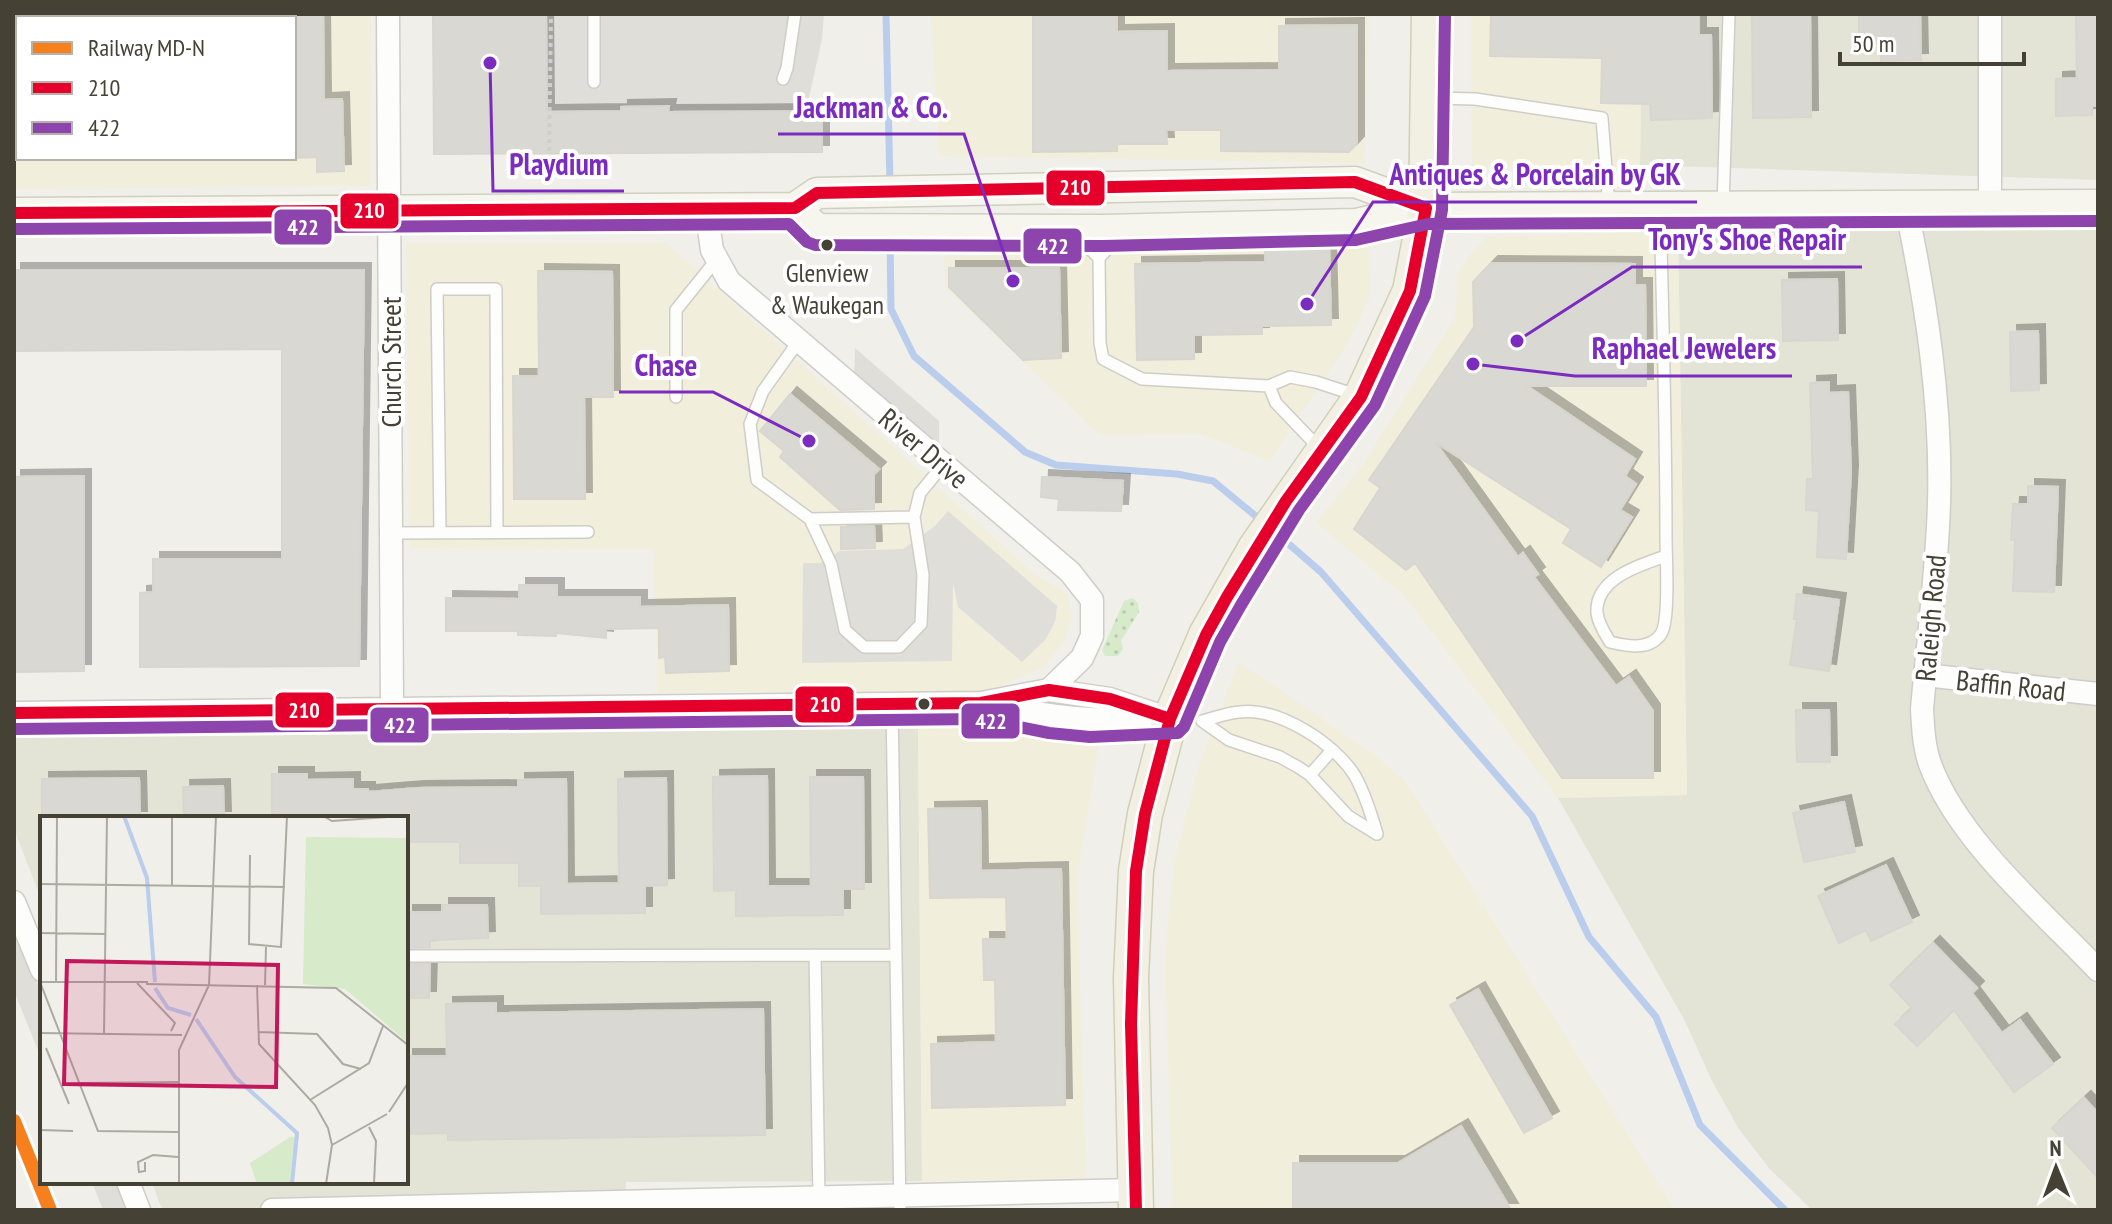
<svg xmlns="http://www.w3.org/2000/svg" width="2112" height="1224" font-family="'PT Sans Narrow',sans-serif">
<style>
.residential{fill:#e3e3d6}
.commercial{fill:#f2eedc;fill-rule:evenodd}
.garden{fill:url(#garden-dots)}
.parking{fill:#dfded9}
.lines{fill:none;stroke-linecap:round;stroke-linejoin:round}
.stream{stroke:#bacdec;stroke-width:7}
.building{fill:#d9d8d2;stroke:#d8d6cf;stroke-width:2;filter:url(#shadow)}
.service-casing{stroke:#cecdc7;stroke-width:14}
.minor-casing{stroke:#cecdc7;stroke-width:25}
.secondary-casing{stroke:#d0cfc2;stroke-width:33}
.primary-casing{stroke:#d1cfb7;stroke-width:37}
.path{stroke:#d0cfca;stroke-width:4;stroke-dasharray:4 4;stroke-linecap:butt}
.service{stroke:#fdfdfc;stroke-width:11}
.minor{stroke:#fdfdfc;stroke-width:22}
.secondary{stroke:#f6f6ee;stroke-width:30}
.primary{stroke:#f1f0e3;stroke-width:34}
.bus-1-casing{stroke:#fff;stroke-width:18}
.bus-2-casing{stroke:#fff;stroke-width:18}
.bus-1{stroke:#e4002b;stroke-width:12}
.bus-2{stroke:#8e44ad;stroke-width:12}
.rail-1-casing{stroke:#fff;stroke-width:20}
.rail-1{stroke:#f67f1e;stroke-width:14}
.bus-dot{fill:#454235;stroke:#fff;stroke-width:3}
.labels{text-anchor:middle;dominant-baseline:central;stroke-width:8;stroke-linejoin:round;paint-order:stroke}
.bus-label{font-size:26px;fill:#454235;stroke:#fff}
.street-label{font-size:28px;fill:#454235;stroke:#fff}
.inset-river{fill:none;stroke:#bacdec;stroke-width:4}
.inset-road{fill:none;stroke:#acaaa1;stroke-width:2}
.view{fill:#c2185b;fill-opacity:0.15;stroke:#c2185b;stroke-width:4}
.inset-edge{fill:none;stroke:#454235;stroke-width:4}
.leader{fill:none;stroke:#7b2cbf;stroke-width:3}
.callout-dot{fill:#7b2cbf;stroke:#fff;stroke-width:3}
.callout-label{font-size:30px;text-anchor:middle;font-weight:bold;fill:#7b2cbf;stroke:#fff;stroke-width:8;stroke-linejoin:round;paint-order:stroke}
.line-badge{stroke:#fff;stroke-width:3}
.badge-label{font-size:22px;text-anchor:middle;font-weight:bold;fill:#fff}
</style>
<defs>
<pattern id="garden-dots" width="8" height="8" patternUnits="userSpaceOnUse" patternTransform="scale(2)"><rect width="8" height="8" fill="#d7eaca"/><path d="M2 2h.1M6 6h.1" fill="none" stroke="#bacaae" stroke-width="1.8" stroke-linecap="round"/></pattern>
<filter id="shadow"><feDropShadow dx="7" dy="-7" stdDeviation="0" flood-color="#0004"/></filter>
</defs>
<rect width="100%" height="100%" fill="#f0efe9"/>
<path class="residential" d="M1642 14H2098V180L1640 165Z
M2098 225V1210H1812L1768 1167 1739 1129 1712 1081 1685 1021 1558 798 1687 795 1678 232Z
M918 723 922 1181 626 1182 625 1210H162L152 1182H406V818H42V901L14 829V729Z"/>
<path class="commercial" d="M14 14H371V186L14 189ZM18 18H294V158H18Z
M931 14H1369L1364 163 939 156Z
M1471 14H1642L1640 165 1472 167Z
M1678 232 1687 795 1558 798 1404 595 1316 523 1362 466 1456 316 1457 275 1472 252 1487 236Z
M1369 241 1370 296 1350 339 1270 461 1202 434 1100 435 946 288 944 256 1238 251 1261 243Z
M406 243H666L1033 573 1066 593 1072 616 1065 639 1045 667 986 692H658L653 549 410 548Z
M1239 662 1372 753 1405 781 1675 1210H1173L1165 955 1175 859 1200 762Z
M918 723 1102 725 1077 878 1086 1178 922 1181Z"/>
<path class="garden" d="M1133 598 1138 603 1139 612 1121 641 1123 649 1118 656H1105L1102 650 1124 601Z"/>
<path class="parking" d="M546 14H824L822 39 806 111 668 112V106L621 107V111L547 112Z
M855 348 939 421V454L854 380Z
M948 511 1057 606 1055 622 1045 640 1022 662 958 607 953 582 952 661 802 663 803 563H820L840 551 903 549 935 526Z
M14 926 42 995V1060L14 991Z
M92 1182H118L130 1210H103Z"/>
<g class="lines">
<path class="stream" d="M886 14 890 184
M890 236 891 309 914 356 1025 452 1056 465 1177 474 1213 481 1263 522
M1275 532 1321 572 1532 816 1589 937 1656 1017 1700 1125 1785 1210"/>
</g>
<path class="building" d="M294 14H323L324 100 342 99 344 171 317 172V157L294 158Z
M433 14H546L547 112 621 111V107L669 106 668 112 822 111V152L434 154Z
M1033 14H1117V32L1167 31V71L1279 70V26L1357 25V143L1349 152 1221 151V130H1166L1167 144H1117V151L1033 152Z
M1491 14H1699V35H1711L1712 118 1651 120 1650 104 1601 103 1602 58 1490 56Z
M1752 14H1810L1811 117 1753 118Z
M1859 14H1920L1921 60 1881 61 1880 43 1859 44Z
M2076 14H2098V106H2092V115L2056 116V79L2077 78Z
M1329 248 1331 325 1262 326V334L1194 335V359L1137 360 1135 264 1265 262V249Z
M1491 263 1635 264V285H1645L1646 386H1527L1635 459 1625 476 1636 484 1620 510 1632 517 1601 567 1563 543 1571 529 1435 442 1518 557 1523 553 1538 574 1534 577 1616 686 1629 677 1653 711V778H1562L1415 563 1406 570 1354 529 1380 488 1369 480 1474 327 1473 282Z
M949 268H1059L1061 358 1023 360 949 287Z
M14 270H364L359 666 140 667V593L153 592V559H282V349L14 351Z
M538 271 612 272 613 397H584L585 499H514L513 376H539Z
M1837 279 1838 340 1783 341 1782 280Z
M2038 331 2039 390 2011 391 2010 332Z
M1829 382V393L1848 392 1851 472 1846 559 1817 557 1819 511 1806 510 1807 479H1813L1810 383Z
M790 394 879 469 874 474V509L840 510 780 457 784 451 760 431Z
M84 476V671L14 672V477Z
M1042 477 1123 481 1121 511 1058 510 1059 499 1041 497Z
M2028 486 2058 487 2054 592 2013 591 2015 540H2011L2013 504H2028Z
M874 526 875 548 841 549V527Z
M519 585H557V597H640V607L728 605 729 671 666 673 665 657 659 658V628L606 629V638L556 633V636L518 635V631H446V598L519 599Z
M1797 594 1839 600 1829 671 1790 665 1797 619H1794Z
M1796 710H1829L1830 762H1797Z
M272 774H307V780L353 779V789H368V792L417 788 518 787V780L566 779 567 884 619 883 618 779 666 778 667 885 645 886V913L541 914V886H519V863H460V842H406V818H272Z
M767 776 768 886H811L810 777H863L864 889H843V915L736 916V890L714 891 713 777Z
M139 778 140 818H42V779Z
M223 786 224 818H184L183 787Z
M1844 802 1855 852 1804 862 1793 813Z
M980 808 981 871 1061 869 1065 1105 932 1108 931 1044 996 1042 995 980H984L983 939H1007L1006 897 930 898 928 809Z
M1886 865 1912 922 1871 941 1866 930 1839 943 1818 896Z
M442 905H487L488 938 430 940V947L406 948V912H442Z
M1933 943 1977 988 1972 993 2002 1033 2020 1020 2053 1064 2014 1092 1954 1010 1917 1046 1895 1024 1912 1008 1890 985Z
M406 964H430L429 998H406Z
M1478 989 1552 1118 1524 1133 1450 1005Z
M496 1003V1013L763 1009 765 1135 448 1140V1133L406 1134V1056H447L446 1004Z
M2084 1098 2098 1113V1178L2052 1128Z
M1461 1126 1511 1210H1293V1163H1398Z"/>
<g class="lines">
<defs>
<path id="service" d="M264 14V18
M594 14V82
M123 18V14
M783 79 787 68 795 14
M1433 98 1475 99 1602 118 1609 207
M1723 206 1729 14
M1660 208C1663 318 1666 428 1666 538 1666 557 1670 621 1661 634 1649 651 1626 646 1610 642 1605 634 1598 623 1597 613 1595 578 1640 565 1666 556
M1086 233V245L1099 258 1100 343 1103 359 1142 379 1269 386 1290 377 1316 382 1356 395
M1099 258 1110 246V231
M798 342 763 391 750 424 757 480 810 519 831 564 845 630 864 647H899L921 624 923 575 914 517 920 493 943 465
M1269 386 1276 403 1321 450
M676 397V310L717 259
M810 519 914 517
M391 533 588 532
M440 533 437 289H496L497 532
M892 704 900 1210
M1202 721C1214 718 1227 713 1239 712 1278 707 1335 743 1355 776 1365 794 1371 813 1377 834
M1202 721 1229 740 1280 757 1298 767 1310 775 1348 816 1377 834
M1310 775 1332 750
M815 955 819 1197
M406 956 896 955"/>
<path id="minor" d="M388 14 392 710
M1990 14V206
M1906 206C1926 302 1942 404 1939 503 1937 571 1928 641 1922 709 1923 728 1924 747 1930 764 1958 840 2043 912 2098 970
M706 209 712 250 729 281 1070 572 1092 600V636L1082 658 1049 690
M1925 675 2098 694
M994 706C1051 717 1100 722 1158 720
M14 713 981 703 1049 690 1110 699 1170 719
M14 902 42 970
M128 1182 139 1210
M272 1210 1136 1190"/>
<path id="secondary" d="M795 208 817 229 1103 230 1356 224 1426 208 2098 205
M14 213 795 208 817 193 1355 182 1426 208"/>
<path id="primary" d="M1136 1210 1131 978 1136 871 1145 814 1170 719 1206 635 1256 547 1361 397 1410 291 1426 208 1429 14"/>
</defs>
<use href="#service" class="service-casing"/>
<use href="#minor" class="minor-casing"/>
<use href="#secondary" class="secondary-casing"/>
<use href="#primary" class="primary-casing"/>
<path class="path" d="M925 92 929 107
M549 159 551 14"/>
<use href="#service" class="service"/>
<use href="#minor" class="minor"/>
<use href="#secondary" class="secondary"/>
<use href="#primary" class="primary"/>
<defs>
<path id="bus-1" d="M14 213 795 208 817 193 1355 182 1426 208
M14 713 981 703 1049 690 1110 699 1170 719
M1136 1210 1131 1024 1136 871 1145 814 1170 719 1206 635 1227 597 1286 501 1361 397 1410 291 1426 208"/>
<path id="bus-2" d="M14 229 789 224 807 242 815 245 1103 246 1356 240 1428 224 2098 221
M14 729 980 719 1049 733 1090 737 1178 733 1184 727 1220 642 1241 605 1299 510 1375 405 1425 296 1442 210 1445 14"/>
</defs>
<use href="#bus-1" class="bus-1-casing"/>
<use href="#bus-2" class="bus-2-casing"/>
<use href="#bus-1" class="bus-1"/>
<use href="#bus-2" class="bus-2"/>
<defs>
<path id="rail-1" d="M14 1121 50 1210"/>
</defs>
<use href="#rail-1" class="rail-1-casing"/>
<use href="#rail-1" class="rail-1"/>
</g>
<g class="bus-dot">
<circle cx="827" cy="245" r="7"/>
<circle cx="924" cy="704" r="7"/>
</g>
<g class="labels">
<g class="bus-label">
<text x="827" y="272">Glenview<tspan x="827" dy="32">&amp; Waukegan</tspan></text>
</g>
<g class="street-label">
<text transform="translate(390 362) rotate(-90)">Church Street</text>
<text transform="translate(924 448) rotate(40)">River Drive</text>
<text transform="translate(1930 618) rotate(-85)">Raleigh Road</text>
<text transform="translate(2011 685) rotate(6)">Baffin Road</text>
</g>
</g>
<g transform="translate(40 816)">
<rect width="368" height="368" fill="#f0efe9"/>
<path d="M266 21 368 22V227L305 173 263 168ZM250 321H256L258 332 251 368H217L210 347Z" fill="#d7eaca"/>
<path class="inset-river" d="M84 0 107 62 115 166M115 172 128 192 151 199M156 203 195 261 257 317 252 368"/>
<path class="inset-road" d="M283 0 292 5 362 0M210 39 209 128 241 131 247 0M0 68 245 71M132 70V0M0 117 66 118M0 166 58 315 138 316M0 166H108M16 166 17 0M97 167 135 207 131 215M106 168 296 172 368 229M217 169 219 228 275 289 288 312 292 329 286 368M225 169 226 131M218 216 277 218 303 248 321 253M0 217 142 219M64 217 67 0M6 232 29 288M38 267 138 266M270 284 329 247 343 210M349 296 368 267M329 311 336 325 334 368M0 314 33 315M292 329 347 298M105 346V355L99 356 98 346 113 339 138 341M139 368V234L169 169 176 0"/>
<path class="view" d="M27 145 238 149 236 271 24 268Z"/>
<rect width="368" height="368" class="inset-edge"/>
</g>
<path class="leader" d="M1013 281L964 134H778M490 63L493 191H624M1307 304L1373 202H1697M1517 341L1632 267H1862M1473 364L1575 376H1792M809 441L713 392H619"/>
<g class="callout-dot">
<circle cx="1013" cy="281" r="8"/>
<circle cx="490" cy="63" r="8"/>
<circle cx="1307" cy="304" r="8"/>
<circle cx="1517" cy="341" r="8"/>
<circle cx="1473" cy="364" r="8"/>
<circle cx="809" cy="441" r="8"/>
</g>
<g class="callout-label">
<text x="871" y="118">Jackman &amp; Co.</text>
<text x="559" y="175">Playdium</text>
<text x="1535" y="185">Antiques &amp; Porcelain by GK</text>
<text x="1747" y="250">Tony's Shoe Repair</text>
<text x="1684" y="359">Raphael Jewelers</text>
<text x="666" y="376">Chase</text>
</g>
<g class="line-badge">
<rect x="1045" y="169" width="61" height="38" rx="8" fill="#e4002b"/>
<rect x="339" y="192" width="61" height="38" rx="8" fill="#e4002b"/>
<rect x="273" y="208" width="60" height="38" rx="8" fill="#8e44ad"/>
<rect x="1022" y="227" width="61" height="38" rx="8" fill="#8e44ad"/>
<rect x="794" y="685" width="61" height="39" rx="8" fill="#e4002b"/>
<rect x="274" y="691" width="61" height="38" rx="8" fill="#e4002b"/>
<rect x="960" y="702" width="61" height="38" rx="8" fill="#8e44ad"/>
<rect x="369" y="706" width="61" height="38" rx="8" fill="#8e44ad"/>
</g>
<g class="badge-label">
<text x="1075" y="195">210</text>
<text x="369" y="218">210</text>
<text x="303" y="235">422</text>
<text x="1053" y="254">422</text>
<text x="825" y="712">210</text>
<text x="304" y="718">210</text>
<text x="991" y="729">422</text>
<text x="400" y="733">422</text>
</g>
<rect width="2112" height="1224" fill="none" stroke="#454235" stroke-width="32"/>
<rect x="16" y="16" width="280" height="144" fill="#ffffff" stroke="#b5b3ae" stroke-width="2"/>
<rect x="32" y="42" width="40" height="12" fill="#f67f1e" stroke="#b5b3ae" stroke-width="2"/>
<text x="88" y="56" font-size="24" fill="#454235">Railway MD-N</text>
<rect x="32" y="82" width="40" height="12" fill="#e4002b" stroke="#b5b3ae" stroke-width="2"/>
<text x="88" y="96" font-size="24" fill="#454235">210</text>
<rect x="32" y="122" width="40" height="12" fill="#8e44ad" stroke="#b5b3ae" stroke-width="2"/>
<text x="88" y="136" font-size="24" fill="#454235">422</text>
<g transform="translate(2056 1168) rotate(359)" stroke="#ffffff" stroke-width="6" paint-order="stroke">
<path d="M0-6L14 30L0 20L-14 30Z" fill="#454235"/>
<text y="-12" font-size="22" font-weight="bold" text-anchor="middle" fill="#454235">N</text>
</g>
<path d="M1840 52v12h184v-12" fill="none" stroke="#454235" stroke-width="4"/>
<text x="1852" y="52" font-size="24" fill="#454235" stroke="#ffffff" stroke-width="6" paint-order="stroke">50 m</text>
</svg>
